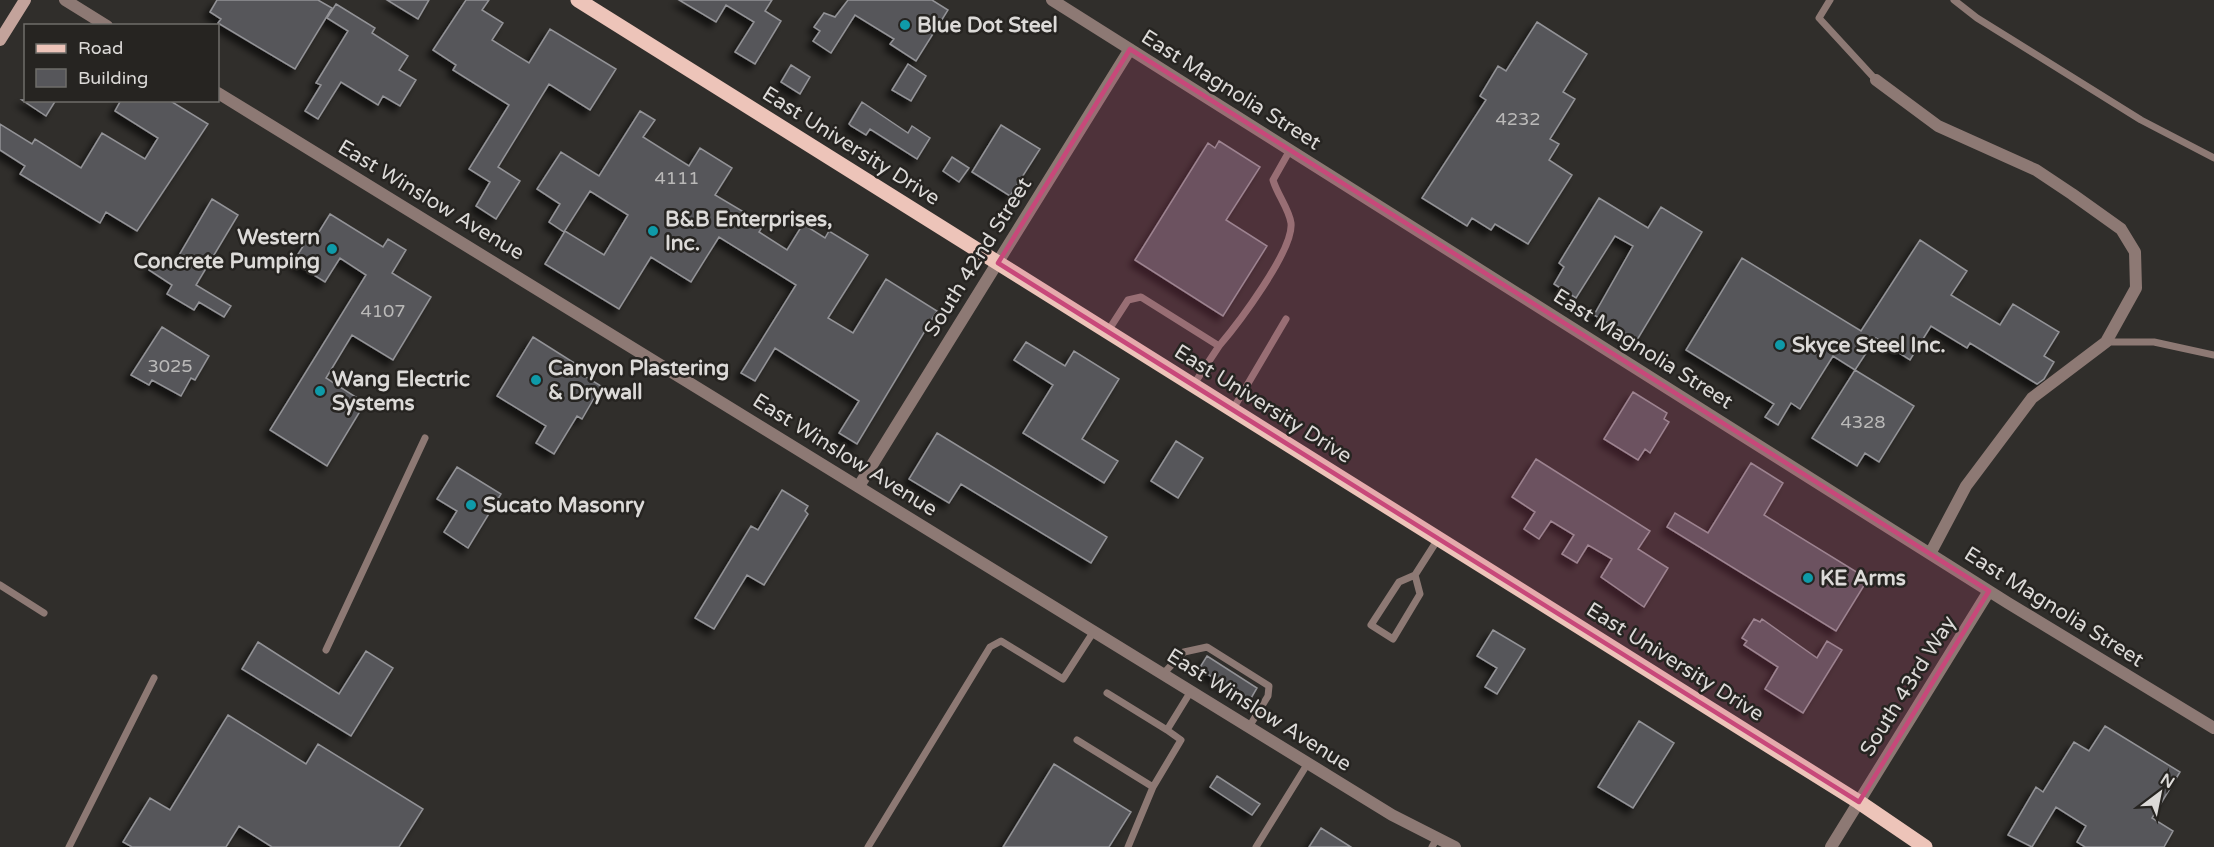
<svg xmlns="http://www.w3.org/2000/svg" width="2214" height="847" font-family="'Varela Round',sans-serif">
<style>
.building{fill:#56565a;stroke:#939397;stroke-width:1.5;filter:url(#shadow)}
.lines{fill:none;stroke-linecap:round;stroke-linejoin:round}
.service{stroke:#8d7974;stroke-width:7}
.minor{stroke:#8d7974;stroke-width:12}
.secondary{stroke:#c3a39b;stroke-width:12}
.primary{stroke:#edc4b9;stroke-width:15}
.marked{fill:#c8487a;fill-opacity:0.2;stroke:#c8487a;stroke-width:4.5;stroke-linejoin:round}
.culture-dot{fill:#0f9aa8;stroke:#262421;stroke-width:2}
.labels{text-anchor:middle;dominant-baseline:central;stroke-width:5;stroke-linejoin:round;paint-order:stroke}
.number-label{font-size:18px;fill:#bab9b8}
.poi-label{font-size:21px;font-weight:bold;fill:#dcdad8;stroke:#262421;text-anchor:start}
.street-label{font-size:21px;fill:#dcdad8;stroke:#262421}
</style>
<defs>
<filter id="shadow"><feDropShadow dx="-5.5" dy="5.5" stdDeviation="3" flood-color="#0009"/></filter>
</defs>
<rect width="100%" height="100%" fill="#302e2b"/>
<path class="building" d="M217 0H318L332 8 295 69 218 23 221 19 210 12Z
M387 0H429L418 19Z
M466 0H489L482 10 503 23 492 40 529 63 550 29 616 69 590 110 549 84 498 167 520 181 496 219 476 206 490 182 469 169 509 105 453 70 456 65 433 50Z
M679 0H772L765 11 781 21 755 64 735 52 754 22 726 5 716 22Z
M848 0H932L948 10 916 61 890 44 894 39 855 15 831 53 813 41 820 31 814 27 824 13 835 17Z
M336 4 375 28 372 33 408 56 399 70 416 80 400 106 383 96 378 105 341 82 318 119 305 111 321 85 316 83 348 31 327 18Z
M1537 22 1587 54 1563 92 1575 99 1550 139 1559 144 1549 160 1572 175 1528 244 1495 224 1491 230 1472 218 1467 226 1422 198 1486 100 1480 96 1498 66 1506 71Z
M908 64 926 76 911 101 892 90Z
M791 65 810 77 800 94 781 82Z
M22 100H56L46 116Z
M121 100H169L208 124 137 231 106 212 100 223 20 174 25 166 0 150V124L32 144 35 139 81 168 102 133 145 159 158 138 115 111Z
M862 102 908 133 912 126 930 138 917 159 870 129 866 135 851 126 849 124Z
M640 111 655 120 643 137 689 166 700 148 732 168 715 195 764 224 759 232 787 250 803 224 825 238 829 231 868 255 828 318 853 333 886 279 937 311 857 444 839 433 859 401 775 348 755 381 741 373 796 285 719 237 691 282 651 257 619 309 545 264 565 231 604 255 628 215 590 191 564 232 549 222 560 204 537 189 561 152 599 176Z
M1001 125 1040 149 1010 196 972 172Z
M1219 141 1260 167 1226 220 1267 246 1223 316 1135 260 1208 143 1215 148Z
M952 157 969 168 959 182 943 171Z
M1599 198 1648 228 1661 207 1702 232 1637 340 1594 315 1633 246 1615 236 1576 298 1554 284 1564 267 1559 263Z
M212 199 238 215 196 285 231 306 224 317 199 302 194 310 167 294 172 285 149 270 156 259 171 269Z
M330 214 383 247 388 239 406 250 392 273 431 297 393 360 352 335 326 378 365 403 327 466 270 430 366 275 340 258 325 282 293 262 309 237 314 240Z
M1920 240 1967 271 1951 295 2000 325 2013 304 2059 332 2044 356 2054 362 2044 379 2037 384 1970 343 1967 348 1931 326 1910 360 1876 338 1855 370 1833 356 1800 409 1791 403 1778 425 1765 417 1774 404 1686 350 1742 258 1861 331Z
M162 327 209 356 195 380 191 378 181 396 152 380 149 385 131 375Z
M533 337 576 364 573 369 601 386 582 419 577 416 554 454 536 443 546 426 497 396Z
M1026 342 1065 366 1074 351 1119 379 1082 439 1118 461 1104 483 1023 433 1053 385 1014 360Z
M1855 370 1914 406 1879 462 1865 453 1857 466 1812 438Z
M1633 392 1667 413 1664 419 1669 422 1650 453 1645 449 1638 460 1604 439Z
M937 433 1107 537 1091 563 961 484 949 503 909 479Z
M1176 441 1203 458 1178 498 1151 481Z
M1536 459 1650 531 1638 549 1668 568 1644 607 1601 577 1612 559 1588 545 1577 563 1562 554 1574 535 1551 521 1539 539 1524 529 1535 512 1512 497Z
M1751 463 1783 483 1764 515 1868 579 1836 631 1667 527 1675 513 1708 533Z
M457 467 501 494 468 548 444 532 457 511 437 499Z
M782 490 808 506 805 511 808 514 764 585 747 575 714 629 695 618 751 526 758 530Z
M1754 619 1760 622 1762 619 1817 658 1827 641 1842 650 1803 713 1765 689 1778 667 1744 645 1747 641 1742 638Z
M1493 630 1525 649 1497 694 1485 687 1497 668 1477 656Z
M258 642 339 694 366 651 393 668 351 736 242 669Z
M1207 656 1257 688 1250 700 1199 669Z
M228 715 306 764 318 744 423 809 399 847H272L239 826 226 847H132L123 842 150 798 170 810Z
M1639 721 1674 743 1633 808 1598 787Z
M2105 726 2180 772 2152 818 2173 831 2164 847H2085L2077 842 2086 826 2056 807 2032 847 2008 835 2036 787 2043 792 2074 742 2089 751Z
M1054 764 1131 812 1109 847H1003Z
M1217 776 1260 804 1252 815 1210 787Z
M1321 828 1351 847H1309Z"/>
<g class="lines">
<path class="service" d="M1830 0 1819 18 1876 80
M1954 0 1977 18 2141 120 2214 158
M1108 331 1128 300 1141 297 1219 346 1194 384
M2106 342H2154L2214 355
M1219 346C1237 325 1294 250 1291 223 1289 209 1277 194 1273 180L1290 150
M1233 409 1286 319
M1415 575 1420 594 1393 639 1371 625 1399 582 1415 575 1438 539
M0 585 44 613
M326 650 425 438
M1163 674 1184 652 1207 647 1269 686 1268 696 1249 727
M1107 693 1167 730 1191 691
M1077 740 1153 787 1181 740 1167 730
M69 847 154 678
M868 847 990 647 1001 641 1063 679 1094 631
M1128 847 1153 787
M1256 847 1308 763
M1432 847 1437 838"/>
<path class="minor" d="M65 0 107 26
M1052 0 2008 603 2214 728
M1876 80 1938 126 2036 170 2072 194 2121 229 2135 252 2136 288 2106 342 2032 398 1966 486 1931 552
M218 93 1392 815 1455 847
M859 486 1130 49
M1831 847 1989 591"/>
<path class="secondary" d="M0 40 25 0"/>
<path class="primary" d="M578 0 1859 802 1925 847"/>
</g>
<path class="marked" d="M1130 49 1989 591 1859 802 998 263Z"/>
<g class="culture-dot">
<circle cx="905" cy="25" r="6"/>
<circle cx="653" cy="231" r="6"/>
<circle cx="332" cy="249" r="6"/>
<circle cx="1780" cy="345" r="6"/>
<circle cx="536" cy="380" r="6"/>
<circle cx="320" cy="391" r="6"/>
<circle cx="471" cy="505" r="6"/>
<circle cx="1808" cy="578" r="6"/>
</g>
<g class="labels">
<g class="number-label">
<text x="1518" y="119">4232</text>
<text x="677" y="178">4111</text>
<text x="383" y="311">4107</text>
<text x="170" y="366">3025</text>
<text x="1863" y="422">4328</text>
</g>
<g class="poi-label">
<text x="917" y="25">Blue Dot Steel</text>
<text x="665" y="219">B&amp;B Enterprises,<tspan x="665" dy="24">Inc.</tspan></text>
<text x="320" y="237" text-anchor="end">Western<tspan x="320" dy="24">Concrete Pumping</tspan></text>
<text x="1792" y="345">Skyce Steel Inc.</text>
<text x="548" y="368">Canyon Plastering<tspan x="548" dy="24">&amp; Drywall</tspan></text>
<text x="332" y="379">Wang Electric<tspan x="332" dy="24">Systems</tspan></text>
<text x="483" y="505">Sucato Masonry</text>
<text x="1820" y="578">KE Arms</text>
</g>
<g class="street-label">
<text transform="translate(1231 90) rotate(32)">East Magnolia Street</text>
<text transform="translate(851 146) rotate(32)">East University Drive</text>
<text transform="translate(431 200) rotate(31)">East Winslow Avenue</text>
<text transform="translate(978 257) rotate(-58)">South 42nd Street</text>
<text transform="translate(1643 349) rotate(32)">East Magnolia Street</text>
<text transform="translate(1263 404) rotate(32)">East University Drive</text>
<text transform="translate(845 455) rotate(32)">East Winslow Avenue</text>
<text transform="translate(2054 607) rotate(32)">East Magnolia Street</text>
<text transform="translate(1675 662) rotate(32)">East University Drive</text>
<text transform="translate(1908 686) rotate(-58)">South 43rd Way</text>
<text transform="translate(1259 710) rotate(32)">East Winslow Avenue</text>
</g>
</g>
<rect x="24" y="24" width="195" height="78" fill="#262421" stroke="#6f6d6a" stroke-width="1.5"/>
<rect x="36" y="44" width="30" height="9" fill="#edc4b9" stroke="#6f6d6a" stroke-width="1.5"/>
<text x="78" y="54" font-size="18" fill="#dcdad8">Road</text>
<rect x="36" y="69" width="30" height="18" fill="#56565a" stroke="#6f6d6a" stroke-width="1.5"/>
<text x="78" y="84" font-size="18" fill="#dcdad8">Building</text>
<g transform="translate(2160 793) rotate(32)" stroke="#262421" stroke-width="4.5" paint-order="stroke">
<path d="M0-4.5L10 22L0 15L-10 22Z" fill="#dcdad8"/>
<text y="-9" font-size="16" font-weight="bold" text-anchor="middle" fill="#dcdad8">N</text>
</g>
</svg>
